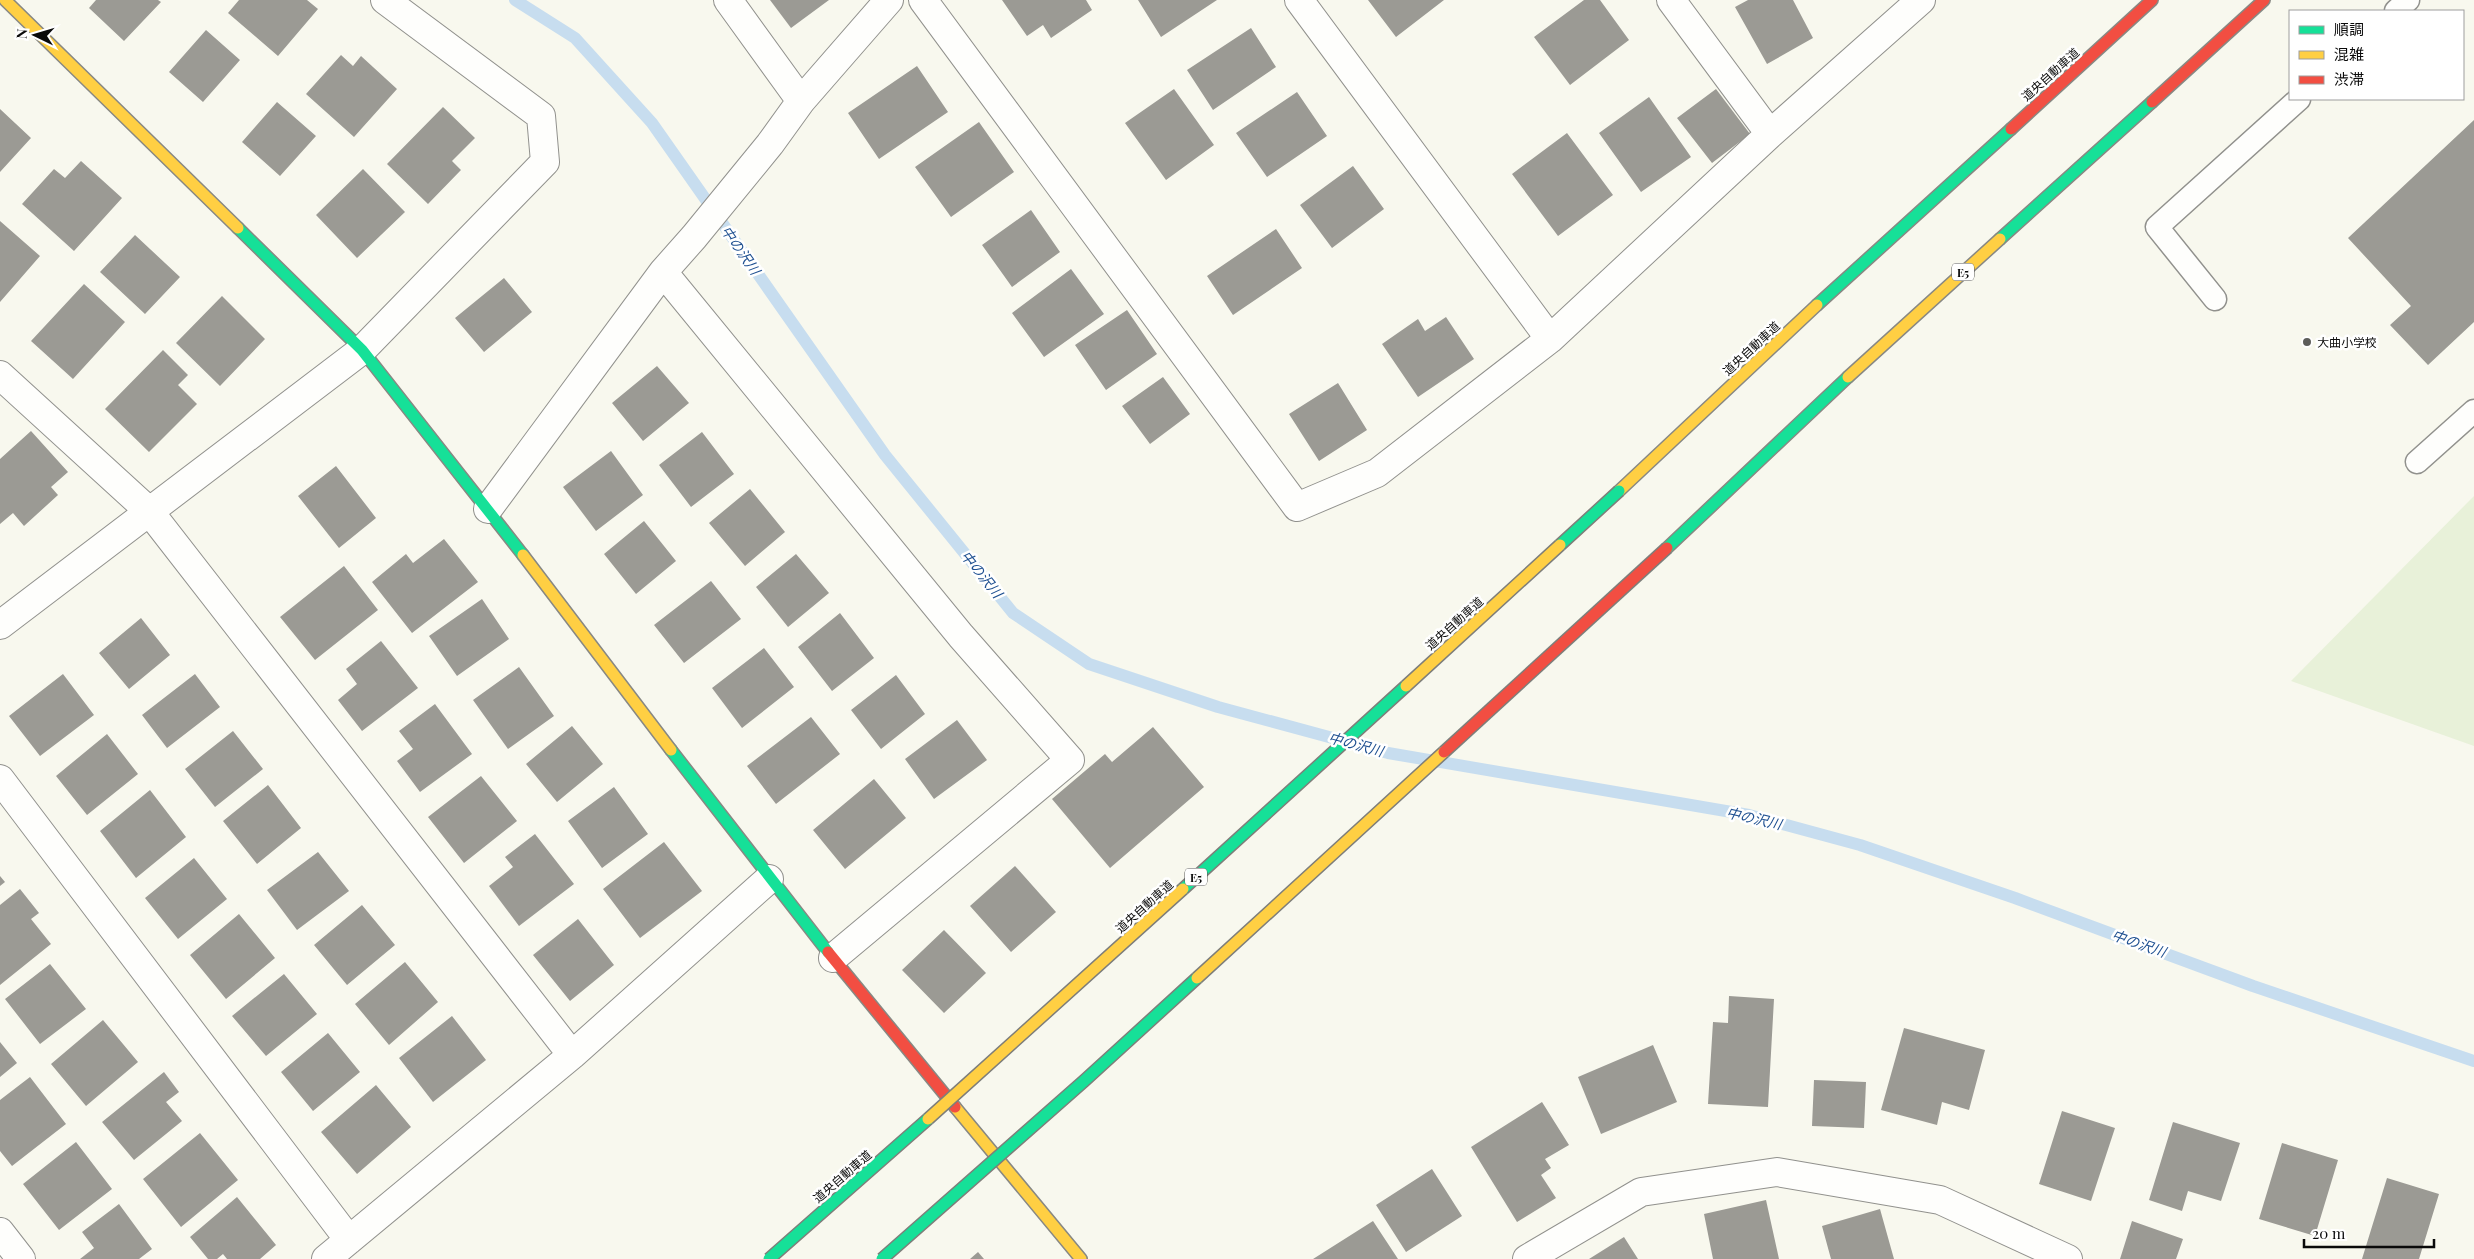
<svg xmlns="http://www.w3.org/2000/svg" width="2474" height="1259" font-family="'Playfair Display','Noto Sans JP',serif">
<style>
.pitch{fill:#e8f1d9}
.lines{fill:none;stroke-linecap:round;stroke-linejoin:round}
.stream{stroke:#c7ddef;stroke-width:12}
.building{fill:#9b9a94}
.lane-casing{stroke:#91918d;stroke-width:25}
.street-casing{stroke:#91918d;stroke-width:30}
.fast-casing{stroke:#888883;stroke-width:14}
.slow-casing{stroke:#888883;stroke-width:14}
.jam-casing{stroke:#888883;stroke-width:14}
.lane{stroke:#fefefc;stroke-width:22}
.street{stroke:#fefefc;stroke-width:28}
.fast{stroke:#16e098;stroke-width:11}
.slow{stroke:#ffcf43;stroke-width:11}
.jam{stroke:#f24e42;stroke-width:11}
.fast-bridge-casing{stroke:#7e7e7a;stroke-width:14;stroke-linecap:butt}
.slow-bridge-casing{stroke:#7e7e7a;stroke-width:14;stroke-linecap:butt}
.jam-bridge-casing{stroke:#7e7e7a;stroke-width:14;stroke-linecap:butt}
.fast-bridge{stroke:#16e098;stroke-width:11}
.slow-bridge{stroke:#ffcf43;stroke-width:11}
.jam-bridge{stroke:#f24e42;stroke-width:11}
.poi-dot{fill:#5d5d5a;stroke:#fff;stroke-width:2}
.labels{text-anchor:middle;dominant-baseline:central;stroke-width:5;stroke-linejoin:round;paint-order:stroke}
.shield{fill:#fff;stroke:#545454;stroke-width:1}
.shield-label{font-size:11px;font-weight:bold;fill:#0a0a0a}
.street-label{font-size:12px;fill:#0a0a0a;stroke:#fff}
.poi-label{font-size:12px;fill:#0a0a0a;stroke:#fff;text-anchor:start}
.water-label{font-size:14px;font-style:italic;fill:#1f5091;stroke:#fff}
</style>
<rect width="100%" height="100%" fill="#f8f8ee"/>
<path class="pitch" d="M2474 496V746L2291 681Z"/>
<g class="lines">
<path class="stream" d="M515 0 575 38 652 123 885 455 1013 613 1089 664 1218 707 1388 753 1749 815 1860 845 2015 898 2253 986 2474 1061"/>
</g>
<path class="building" d="M96 0H158L161 2 124 41 89 8Z
M239 0H307L318 9 278 56 228 13Z
M770 0H829L791 28Z
M1002 0H1086L1092 10 1051 38 1043 25 1027 36Z
M1138 0H1217L1161 37Z
M1368 0H1444L1396 37Z
M1584 0H1600L1629 40 1570 85 1534 37Z
M1748 0H1793L1813 38 1767 64 1735 7Z
M1251 28 1276 67 1213 110 1187 70Z
M206 30 240 60 203 102 169 72Z
M341 55 353 66 361 56 397 89 354 137 306 94Z
M917 66 948 112 879 159 848 113Z
M1174 89 1214 145 1166 180 1125 123Z
M1716 89 1750 134 1712 163 1677 118Z
M1297 92 1327 136 1267 177 1236 133Z
M1649 97 1691 157 1641 192 1599 133Z
M277 102 316 136 280 176 242 142Z
M443 107 475 138 452 161 461 170 428 204 387 164Z
M0 109 31 138 0 172Z
M2474 120V322L2428 365 2390 325 2411 306 2348 238Z
M979 122 1014 172 951 217 915 167Z
M1567 133 1613 195 1558 236 1512 174Z
M81 161 122 198 74 251 22 204 54 169 65 178Z
M1353 166 1384 209 1332 248 1300 205Z
M363 169 405 212 357 258 316 215Z
M1031 210 1060 252 1012 287 982 245Z
M0 221 40 256 0 302Z
M1276 229 1302 268 1233 315 1207 276Z
M135 235 180 277 145 314 100 272Z
M1071 269 1104 314 1044 357 1012 313Z
M504 278 532 312 484 352 455 318Z
M84 284 125 322 73 379 31 341Z
M222 296 265 339 220 386 176 343Z
M1127 310 1157 354 1106 390 1075 345Z
M1446 317 1474 359 1418 397 1382 344 1418 319 1425 331Z
M163 350 188 375 178 385 197 404 149 452 105 409Z
M657 366 689 403 643 441 612 403Z
M1163 377 1190 414 1150 444 1122 406Z
M1338 383 1367 430 1319 461 1289 414Z
M31 431 68 472 51 487 58 495 24 526 13 513 0 524V459Z
M702 432 734 474 691 507 659 465Z
M611 451 643 495 596 531 563 487Z
M336 466 376 518 339 548 298 496Z
M750 489 785 532 745 566 709 523Z
M644 521 676 561 636 594 604 554Z
M444 539 478 582 412 633 372 582 406 554 413 563Z
M796 554 829 593 788 627 756 587Z
M344 566 378 610 315 660 280 617Z
M711 581 741 619 684 663 654 625Z
M482 599 509 639 457 676 429 636Z
M840 613 874 658 832 691 798 647Z
M141 618 170 655 129 689 99 653Z
M381 641 418 688 362 731 338 700 357 684 346 669Z
M764 648 794 687 742 728 712 688Z
M519 667 554 716 508 749 473 700Z
M63 674 94 715 40 756 9 716Z
M195 674 220 707 167 748 142 715Z
M896 675 925 714 881 749 851 710Z
M435 704 472 754 420 792 397 761 413 749 399 731Z
M811 717 840 754 776 804 747 766Z
M957 720 987 760 934 799 905 759Z
M572 726 603 764 557 802 526 764Z
M1153 727 1204 787 1110 868 1052 799 1105 754 1112 762Z
M233 731 263 769 215 807 185 769Z
M107 734 138 774 87 815 56 776Z
M481 776 517 821 464 863 428 817Z
M874 779 906 818 845 869 813 830Z
M268 785 301 828 257 864 223 821Z
M614 787 648 834 602 868 568 821Z
M150 790 186 837 136 878 100 831Z
M535 834 574 884 519 926 489 886 513 867 505 857Z
M664 842 702 891 640 938 603 889Z
M318 852 349 891 297 930 267 890Z
M194 858 227 899 178 939 145 898Z
M1015 866 1056 912 1011 952 970 906Z
M0 876 5 882 0 886Z
M20 889 39 913 31 919 51 944 0 985V905Z
M362 905 395 945 347 985 314 945Z
M239 914 275 958 226 999 190 955Z
M578 919 614 965 570 1001 533 955Z
M944 930 986 973 944 1013 902 970Z
M405 962 438 1002 389 1045 355 1004Z
M50 964 86 1009 40 1044 5 999Z
M284 974 317 1014 266 1056 232 1016Z
M1729 996 1774 999 1768 1107 1708 1104 1713 1022 1728 1023Z
M452 1016 486 1060 433 1102 399 1058Z
M103 1020 138 1062 86 1106 51 1064Z
M1904 1028 1985 1050 1969 1110 1942 1102 1937 1125 1881 1110Z
M328 1033 360 1072 313 1111 281 1072Z
M0 1042 17 1063 0 1077Z
M1653 1045 1677 1102 1601 1134 1578 1077Z
M164 1072 179 1092 166 1102 182 1121 134 1160 102 1122Z
M30 1077 66 1124 12 1166 0 1151V1100Z
M1814 1080 1866 1082 1864 1128 1812 1126Z
M376 1085 411 1127 357 1174 321 1132Z
M1542 1102 1569 1145 1545 1159 1551 1168 1541 1175 1556 1198 1517 1222 1471 1147Z
M2062 1111 2115 1128 2091 1201 2039 1184Z
M2173 1122 2240 1143 2221 1201 2188 1191 2182 1211 2149 1200Z
M200 1133 238 1180 181 1227 143 1179Z
M76 1142 112 1189 59 1230 23 1184Z
M2282 1143 2338 1160 2315 1236 2259 1219Z
M1432 1169 1462 1216 1406 1252 1376 1205Z
M2387 1178 2439 1194 2419 1259H2362Z
M237 1197 276 1245 260 1259H227L223 1254 217 1259H208L190 1237Z
M1766 1200 1779 1259H1713L1704 1214Z
M119 1204 152 1249 139 1259H80L94 1248 82 1232Z
M1880 1209 1894 1259H1831L1822 1226Z
M1373 1221 1398 1259H1313Z
M2132 1221 2183 1239 2176 1259H2120Z
M1624 1237 1638 1259H1589Z
M978 1252 984 1259H970Z"/>
<g class="lines">
<defs>
<path id="lane" d="M2396 11 2408 0
M2215 299 2157 227 2299 99
M2417 462 2474 411"/>
<path id="street" d="M728 0 801 101
M923 0 1297 507 1377 473 1550 339 1770 134 1921 0
M1299 0 1550 339
M1671 0 1770 134
M663 272 961 636 1070 760 833 958
M0 375 149 511 572 1055
M488 509 663 272 694 237 770 144 801 101 889 0
M0 625 362 350 545 162 541 116 385 0
M0 779 349 1240
M0 1232 21 1259
M326 1259 572 1055 769 879
M1527 1259 1641 1192 1777 1172 1940 1200 2068 1259"/>
<path id="fast" d="M238 228 362 350 523 555
M2000 239 2152 102
M1817 305 2011 129
M1667 548 1848 377
M671 750 828 952"/>
<path id="slow" d="M5 0 238 228
M1848 377 2000 239
M1619 491 1817 305
M523 555 671 750
M955 1107 1081 1259"/>
<path id="jam" d="M2152 102 2264 0
M2011 129 2152 0
M828 952 955 1107"/>
</defs>
<use href="#lane" class="lane-casing"/>
<use href="#street" class="street-casing"/>
<use href="#fast" class="fast-casing"/>
<use href="#slow" class="slow-casing"/>
<use href="#jam" class="jam-casing"/>
<use href="#lane" class="lane"/>
<use href="#street" class="street"/>
<use href="#fast" class="fast"/>
<use href="#slow" class="slow"/>
<use href="#jam" class="jam"/>
<defs>
<path id="fast-bridge" d="M1560 545 1619 491
M1183 889 1406 686
M769 1259 928 1119
M882 1259 1084 1081 1197 978"/>
<path id="slow-bridge" d="M1406 686 1560 545
M1197 978 1444 752
M928 1119 1183 889"/>
<path id="jam-bridge" d="M1444 752 1667 548"/>
</defs>
<use href="#fast-bridge" class="fast-bridge-casing"/>
<use href="#slow-bridge" class="slow-bridge-casing"/>
<use href="#jam-bridge" class="jam-bridge-casing"/>
<use href="#fast-bridge" class="fast-bridge"/>
<use href="#slow-bridge" class="slow-bridge"/>
<use href="#jam-bridge" class="jam-bridge"/>
</g>
<circle class="poi-dot" cx="2307" cy="342" r="5"/>
<g class="labels">
<g class="shield">
<rect x="1952" y="263.5" width="22" height="17" rx="4"/>
<rect x="1185" y="868.5" width="22" height="17" rx="4"/>
</g>
<g class="shield-label">
<text x="1963" y="272">E5</text>
<text x="1196" y="877">E5</text>
</g>
<g class="street-label">
<text transform="translate(2050 74) rotate(-42)">道央自動車道</text>
<text transform="translate(1751 348) rotate(-43)">道央自動車道</text>
<text transform="translate(1454 623) rotate(-42)">道央自動車道</text>
<text transform="translate(1144 906) rotate(-42)">道央自動車道</text>
<text transform="translate(842 1176) rotate(-41)">道央自動車道</text>
</g>
<g class="poi-label">
<text x="2317" y="342">大曲小学校</text>
</g>
<g class="water-label">
<text transform="translate(741 250) rotate(55)">中の沢川</text>
<text transform="translate(982 574) rotate(51)">中の沢川</text>
<text transform="translate(1356 744) rotate(15)">中の沢川</text>
<text transform="translate(1754 818) rotate(13)">中の沢川</text>
<text transform="translate(2139 943) rotate(19)">中の沢川</text>
</g>
</g>
<rect x="2289" y="10" width="175" height="90" fill="#ffffff" stroke="#9d9d9d"/>
<rect x="2299" y="26" width="25" height="8" fill="#16e098" stroke="#9d9d9d"/>
<text x="2334" y="35" font-size="15" fill="#0a0a0a">順調</text>
<rect x="2299" y="51" width="25" height="8" fill="#ffcf43" stroke="#9d9d9d"/>
<text x="2334" y="60" font-size="15" fill="#0a0a0a">混雑</text>
<rect x="2299" y="76" width="25" height="8" fill="#f24e42" stroke="#9d9d9d"/>
<text x="2334" y="85" font-size="15" fill="#0a0a0a">渋滞</text>
<g transform="translate(35 35) rotate(275)" stroke="#ffffff" stroke-width="4" paint-order="stroke">
<path d="M0-4L9 19L0 12L-9 19Z" fill="#0a0a0a"/>
<text y="-8" font-size="14" font-weight="bold" text-anchor="middle" fill="#0a0a0a">N</text>
</g>
<path d="M2304 1239v8h130v-8" fill="none" stroke="#0a0a0a" stroke-width="2.5"/>
<text x="2312" y="1239" font-size="15" fill="#0a0a0a" stroke="#ffffff" stroke-width="4" paint-order="stroke">20 m</text>
</svg>
